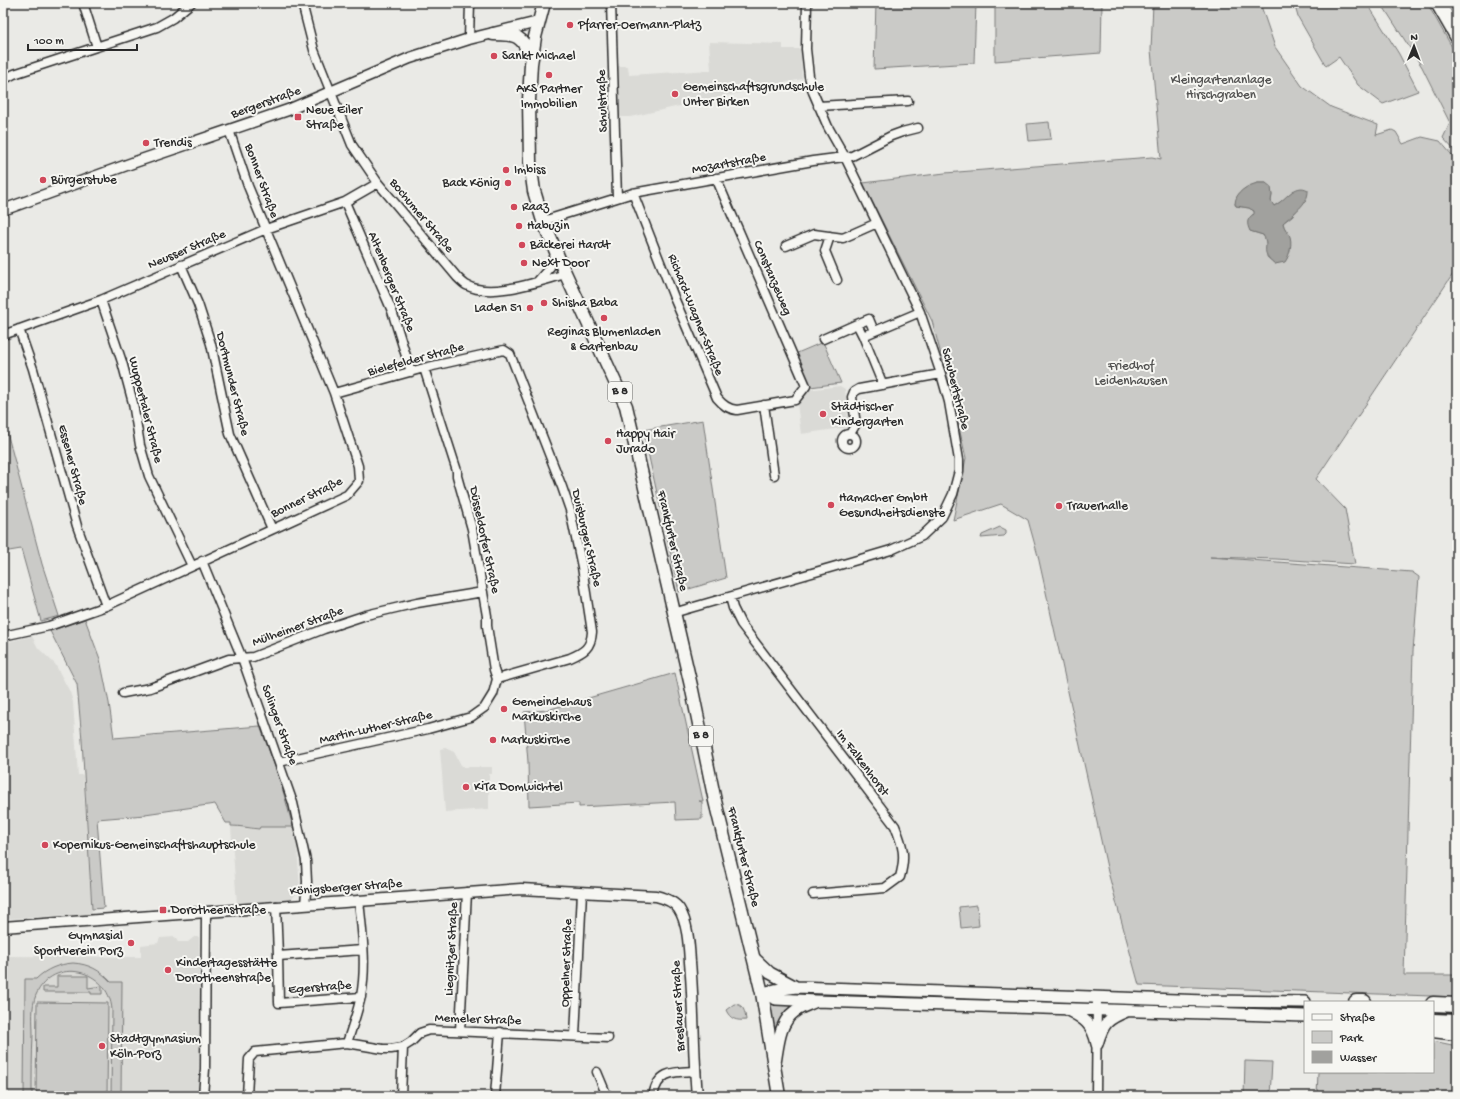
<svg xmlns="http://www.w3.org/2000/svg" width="1460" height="1099" font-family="'Gochi Hand',sans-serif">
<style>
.built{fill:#dadad6}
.green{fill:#cacac7;stroke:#7a7a79;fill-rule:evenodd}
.water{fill:#a1a19e;stroke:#727270}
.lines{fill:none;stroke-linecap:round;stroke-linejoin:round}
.minor-casing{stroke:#2b2b2b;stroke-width:11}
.tertiary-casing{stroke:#2b2b2b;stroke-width:13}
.secondary-casing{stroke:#2b2b2b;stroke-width:14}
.primary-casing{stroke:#2b2b2b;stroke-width:15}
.motorway-casing{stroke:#2b2b2b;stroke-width:17}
.minor{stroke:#f6f6f2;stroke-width:8}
.tertiary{stroke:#f6f6f2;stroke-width:10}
.secondary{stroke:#f6f6f2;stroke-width:11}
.primary{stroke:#f6f6f2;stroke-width:12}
.motorway{stroke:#f6f6f2;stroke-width:14}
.poi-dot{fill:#d1495b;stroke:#f6f6f2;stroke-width:1.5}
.labels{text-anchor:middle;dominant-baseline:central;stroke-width:4;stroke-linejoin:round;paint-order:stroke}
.shield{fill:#f6f6f2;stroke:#686867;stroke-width:1}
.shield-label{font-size:12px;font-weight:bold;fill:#2b2b2b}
.poi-label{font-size:13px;fill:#2b2b2b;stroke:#f6f6f2;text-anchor:start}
.park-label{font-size:13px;fill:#535352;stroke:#f6f6f2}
.street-label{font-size:13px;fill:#2b2b2b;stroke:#f6f6f2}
</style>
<rect width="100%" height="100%" fill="#eaeae6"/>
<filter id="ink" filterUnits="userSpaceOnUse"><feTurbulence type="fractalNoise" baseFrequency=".025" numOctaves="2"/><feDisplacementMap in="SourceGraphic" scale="8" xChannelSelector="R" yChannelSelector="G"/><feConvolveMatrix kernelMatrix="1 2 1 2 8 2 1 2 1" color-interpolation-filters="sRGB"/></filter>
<g filter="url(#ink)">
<path class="built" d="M709 42 783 44V49H801L802 79 630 117H618L617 66H628L629 75 711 70Z
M840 386 845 389 849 427 801 434 797 403 807 390Z
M32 636 38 648 55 664 70 692 73 702 78 775H83L92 914 3 919V643Z
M445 748 454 752 461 765 464 767H492V774H489V809L445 812 440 749Z
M242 825V827L247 828 258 829 260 827H293L297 846 300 889 291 900 237 904 231 827Z
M175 937 178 942H188L194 937H199L200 1003 198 1096H3L4 956 141 957V945L158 943 160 938Z"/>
<path class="green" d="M876 3H976L974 63 874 69Z
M995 3H1102L1101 53 995 61Z
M1153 3H1260L1275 47 1302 86 1331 107 1378 125 1376 135 1392 130 1396 132 1403 144 1422 137 1440 141 1457 161V268L1316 479 1345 509 1355 564 1276 559 1210 557 1412 572 1419 577 1413 651 1404 975H1457V997L1139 985 1108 872 1038 556 1028 520 1001 504 953 520 966 458 950 388 932 321 863 183 945 173 1152 157 1161 159 1151 50ZM1258 183H1266L1272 195 1271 201 1272 205 1274 206 1283 200 1294 190 1305 201 1292 216 1283 223C1284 228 1286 230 1289 235 1292 242 1290 253 1286 260L1275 264 1267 257 1266 239 1263 235 1250 231 1252 215 1255 214 1254 211 1249 208 1236 206 1235 204C1239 190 1244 188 1258 183Z
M1294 3H1367L1399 54 1418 91 1383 104 1358 85 1339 57 1326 66 1298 17Z
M1381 3H1427L1457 56V153L1443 138 1450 123 1422 67Z
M1049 122 1051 139 1029 141 1027 124Z
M823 342 841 383 810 387 795 354Z
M3 417 42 564 59 616 41 621 21 549 3 552Z
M703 420 726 578 679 592 643 430Z
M1000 527 1006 530V534L1004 536 981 538 982 535Z
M85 619 100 659 109 703 114 738 260 726 280 780 293 827H260L259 829C248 828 242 826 231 826V823H226L215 804 145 814V815L97 819 104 908 92 909 82 740 77 684 50 631Z
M675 673 703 801H699L702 802V819L676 820 675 802 579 807V803L529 806 528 762 524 712 547 710Z
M977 905 979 926 961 928 959 907Z
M73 963C89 964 100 970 111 982H122L121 1096H111L112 1010C109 968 53 956 36 995 31 1007 33 1022 33 1035 32 1055 32 1076 32 1096H24L25 979H36C46 969 59 964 73 963Z
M57 976H88V988L102 986V994H91V992H43V987H57Z
M776 993 1083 1002V1005L776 995Z
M769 1001 797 1002 776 1035Z
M37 1002 108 1003 107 1096H36Z
M734 1004C744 1004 745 1012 746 1020 736 1021 730 1019 726 1010Z
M1433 1041 1457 1046V1096H1317L1318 1072H1433Z
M1245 1061 1272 1062 1270 1096H1244Z"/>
<path class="water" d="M1258 183H1266L1271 187 1272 195 1271 201 1274 206C1285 201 1295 182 1308 190 1309 204 1292 214 1283 223 1284 228 1286 230 1289 234 1293 242 1290 255 1285 262L1275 264C1258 250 1271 248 1263 235L1250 231C1246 223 1247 218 1254 214V211L1249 208 1236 206 1235 204C1235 192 1248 185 1258 183Z"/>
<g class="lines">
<defs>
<path id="minor" d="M83 3 97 47
M302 3 314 50 352 145 378 183 457 277C460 280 463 283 466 285 491 299 539 281 566 274
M611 3 617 198
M469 39 470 3
M3 80 14 74 157 27 173 18 191 3
M818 106 908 101
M633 193 675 300 717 398C723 405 728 409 737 410L795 400 806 386 716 178
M345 202 392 311 411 372
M543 221 633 193 813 161 852 156 891 136 902 132 918 128
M830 236 825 251 837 280
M786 246 814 234 843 238 877 223
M181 265 198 304 211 344 230 434 272 529
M537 282 550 267 556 252
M101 300 122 362 133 403 140 445 149 476 192 566
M857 324 869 319 874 331
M19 329 33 369 77 526 106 606
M3 335 101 300 266 229 345 202 378 183
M863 336 883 385
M823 339 857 324 863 336 920 312
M334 393 424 368 504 350 510 354 562 487 570 510 582 567 592 632C591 648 584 652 570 658L497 679
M764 405 774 475
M842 441a7 7 0 1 1 14 0a7 7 0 1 1-14 0Z
M850 434 856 424 852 397 854 392 859 389 941 374
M202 561 242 658 293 803 306 861 307 882 305 904
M730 597 733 608 741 624 895 826C903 846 906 856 900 877L885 888 813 894
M673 613 864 558 891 550 922 536 942 517 953 494 959 471V460L949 402 941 374 920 312 845 157 828 127 813 92 809 76 806 49 807 3
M3 636 49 626 106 606 347 495 359 481 358 466 334 393 248 186 229 130
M123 693 150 688 229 659 253 657 324 629 366 615 417 603 483 592
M279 762 428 729 471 717 485 707 493 694 497 679 494 670 487 626V616L472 529 457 476V471L424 368
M276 906 278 955 279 1003 361 997
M278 956 363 950
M460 1031 467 892
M575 1036 582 892
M347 1043C352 1027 358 1011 361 996 367 964 362 932 359 900
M597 1072 607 1096
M203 1096 205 1069 206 913
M247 1096 249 1059 255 1052 347 1043 383 1049H391L403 1047 411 1042 420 1033 429 1030 608 1038
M401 1096 403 1047
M495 1096 500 1032
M653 1096C658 1070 674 1072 696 1071
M1096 1096 1097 997"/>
<path id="tertiary" d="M3 210 135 162 288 110 410 58 469 39 538 22
M3 927 521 889 656 896C664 898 674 901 679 909 688 923 689 946 690 962 694 1007 693 1052 697 1096"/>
<path id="secondary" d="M753 957 770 973 796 987
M762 993 776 999 816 1001 1305 1016
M762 993 775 990 796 987 1206 1001 1305 1002
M1066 1009C1084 1018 1093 1024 1097 1044
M1097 1044C1103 1023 1107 1019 1127 1011
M775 1063C778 1046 779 1023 794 1012 800 1007 808 1005 814 1002"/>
<path id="primary" d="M544 3 535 37 531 64 529 100 530 162 534 191 543 221 562 266 626 406 692 690 715 801 762 993 779 1096
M493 34C517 34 521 35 532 58"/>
<path id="motorway" d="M1438 3 1457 36
M1455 3 1457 7
M1356 1002H1364
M1433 1004 1457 1005
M1433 1021 1457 1022
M1433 1030 1457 1033"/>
</defs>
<use href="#minor" class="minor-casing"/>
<use href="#tertiary" class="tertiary-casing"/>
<use href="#secondary" class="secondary-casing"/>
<use href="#primary" class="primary-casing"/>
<use href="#motorway" class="motorway-casing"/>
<use href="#minor" class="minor"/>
<use href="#tertiary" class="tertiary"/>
<use href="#secondary" class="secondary"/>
<use href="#primary" class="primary"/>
<use href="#motorway" class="motorway"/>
</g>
</g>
<g class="poi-dot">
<circle cx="570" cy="25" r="4"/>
<circle cx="494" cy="56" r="4"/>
<circle cx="549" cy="75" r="4"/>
<circle cx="675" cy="94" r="4"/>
<rect x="294" y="113" width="8" height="8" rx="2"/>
<circle cx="146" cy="143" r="4"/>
<circle cx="506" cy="170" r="4"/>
<circle cx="43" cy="180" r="4"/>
<circle cx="508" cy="183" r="4"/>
<circle cx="514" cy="207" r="4"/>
<circle cx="519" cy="226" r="4"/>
<circle cx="522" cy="245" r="4"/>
<circle cx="524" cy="263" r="4"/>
<circle cx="544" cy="303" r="4"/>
<circle cx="530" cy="308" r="4"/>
<circle cx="604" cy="318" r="4"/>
<circle cx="823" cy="414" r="4"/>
<circle cx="608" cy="441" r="4"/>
<circle cx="831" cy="505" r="4"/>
<circle cx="1059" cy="506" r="4"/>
<circle cx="504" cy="709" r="4"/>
<circle cx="493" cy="740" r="4"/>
<circle cx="466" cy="787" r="4"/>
<circle cx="45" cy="845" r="4"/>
<rect x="159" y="906" width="8" height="8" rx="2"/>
<circle cx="131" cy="943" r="4"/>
<circle cx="168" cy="970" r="4"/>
<circle cx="102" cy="1046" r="4"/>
</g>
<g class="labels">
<g class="shield">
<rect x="608" y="382" width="24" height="20" rx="3"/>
<rect x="689" y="726" width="24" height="20" rx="3"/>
</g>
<g class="shield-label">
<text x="620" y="392">B 8</text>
<text x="701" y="736">B 8</text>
</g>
<g class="poi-label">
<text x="578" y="25">Pfarrer-Oermann-Platz</text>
<text x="502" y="56">Sankt Michael</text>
<text x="683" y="87">Gemeinschaftsgrundschule<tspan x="683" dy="15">Unter Birken</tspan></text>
<text x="549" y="89" text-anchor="middle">AKS Partner<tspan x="549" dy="15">Immobilien</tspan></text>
<text x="306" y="110">Neue Eiler<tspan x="306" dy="15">Straße</tspan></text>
<text x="154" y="143">Trendis</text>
<text x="514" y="170">Imbiss</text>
<text x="51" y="180">Bürgerstube</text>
<text x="500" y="183" text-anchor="end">Back König</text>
<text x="522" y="207">Raaz</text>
<text x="527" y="226">Habuzin</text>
<text x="530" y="245">Bäckerei Hardt</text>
<text x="532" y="263">Next Door</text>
<text x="552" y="303">Shisha Baba</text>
<text x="522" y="308" text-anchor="end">Laden 51</text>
<text x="604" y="332" text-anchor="middle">Reginas Blumenladen<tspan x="604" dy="15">&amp; Gartenbau</tspan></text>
<text x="831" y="407">Städtischer<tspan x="831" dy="15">Kindergarten</tspan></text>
<text x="616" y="434">Happy Hair<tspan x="616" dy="15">Jurado</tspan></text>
<text x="839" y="498">Hamacher GmbH<tspan x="839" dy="15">Gesundheitsdienste</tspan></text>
<text x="1067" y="506">Trauerhalle</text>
<text x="512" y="702">Gemeindehaus<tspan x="512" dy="15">Markuskirche</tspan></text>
<text x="501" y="740">Markuskirche</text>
<text x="474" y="787">KiTa Domwichtel</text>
<text x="53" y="845">Kopernikus-Gemeinschaftshauptschule</text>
<text x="171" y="910">Dorotheenstraße</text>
<text x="123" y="936" text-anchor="end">Gymnasial<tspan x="123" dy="15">Sportverein Porz</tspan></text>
<text x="176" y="963">Kindertagesstätte<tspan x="176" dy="15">Dorotheenstraße</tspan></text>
<text x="110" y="1039">Stadtgymnasium<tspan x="110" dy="15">Köln-Porz</tspan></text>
</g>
<g class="park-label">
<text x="1221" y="80">Kleingartenanlage<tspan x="1221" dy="15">Hirschgraben</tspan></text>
<text x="1131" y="366">Friedhof<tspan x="1131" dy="15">Leidenhausen</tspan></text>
</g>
<g class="street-label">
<text transform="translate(603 101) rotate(-92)">Schulstraße</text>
<text transform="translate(266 103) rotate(-20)">Bergerstraße</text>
<text transform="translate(729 164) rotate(-10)">Mozartstraße</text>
<text transform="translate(261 181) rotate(70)">Bonner Straße</text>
<text transform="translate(421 216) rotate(50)">Bochumer Straße</text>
<text transform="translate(187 250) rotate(-23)">Neusser Straße</text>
<text transform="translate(772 278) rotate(67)">Constanzeweg</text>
<text transform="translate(391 282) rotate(68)">Altenberger Straße</text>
<text transform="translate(695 315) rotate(68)">Richard-Wagner-Straße</text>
<text transform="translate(416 360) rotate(-15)">Bielefelder Straße</text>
<text transform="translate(232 384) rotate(76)">Dortmunder Straße</text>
<text transform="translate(955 389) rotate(76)">Schubertstraße</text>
<text transform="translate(145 410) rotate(76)">Wuppertaler Straße</text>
<text transform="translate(72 465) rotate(75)">Essener Straße</text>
<text transform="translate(307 498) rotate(-26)">Bonner Straße</text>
<text transform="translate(586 538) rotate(77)">Duisburger Straße</text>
<text transform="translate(484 540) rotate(78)">Düsseldorfer Straße</text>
<text transform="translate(672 541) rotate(77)">Frankfurter Straße</text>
<text transform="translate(298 627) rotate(-20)">Mülheimer Straße</text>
<text transform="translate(279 725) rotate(70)">Solinger Straße</text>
<text transform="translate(376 728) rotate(-13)">Martin-Luther-Straße</text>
<text transform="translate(862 763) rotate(53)">Im Falkenhorst</text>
<text transform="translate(743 857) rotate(76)">Frankfurter Straße</text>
<text transform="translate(346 888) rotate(-4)">Königsberger Straße</text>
<text transform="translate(452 949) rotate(-87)">Liegnitzer Straße</text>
<text transform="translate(567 963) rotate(-88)">Oppelner Straße</text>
<text transform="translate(320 988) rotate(-4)">Egerstraße</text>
<text transform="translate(679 1006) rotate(-93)">Breslauer Straße</text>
<text transform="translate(478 1020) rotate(2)">Memeler Straße</text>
</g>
</g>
<rect width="1460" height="1099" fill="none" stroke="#f6f6f2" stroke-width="16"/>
<rect x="8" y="8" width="1444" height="1083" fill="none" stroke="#2b2b2b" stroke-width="1.5" filter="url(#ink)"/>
<rect x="1304" y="1001" width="130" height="72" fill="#f6f6f2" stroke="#a5a5a2"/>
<rect x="1312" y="1014" width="20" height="6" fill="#f6f6f2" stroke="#a5a5a2"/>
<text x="1340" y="1021" font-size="12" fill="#2b2b2b">Straße</text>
<rect x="1312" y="1031" width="20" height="12" fill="#cacac7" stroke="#a5a5a2"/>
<text x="1340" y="1041" font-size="12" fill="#2b2b2b">Park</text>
<rect x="1312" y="1051" width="20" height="12" fill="#a1a19e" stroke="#a5a5a2"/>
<text x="1340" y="1061" font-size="12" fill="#2b2b2b">Wasser</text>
<g transform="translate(1414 46) rotate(1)" stroke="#f6f6f2" stroke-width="3" paint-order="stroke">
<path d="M0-3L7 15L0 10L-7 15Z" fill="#2b2b2b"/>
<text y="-6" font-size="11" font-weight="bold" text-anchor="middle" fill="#2b2b2b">N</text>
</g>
<path d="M28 44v6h109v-6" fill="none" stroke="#2b2b2b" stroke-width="2"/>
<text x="34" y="44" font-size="12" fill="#2b2b2b" stroke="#f6f6f2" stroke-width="3" paint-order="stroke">100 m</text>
</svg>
